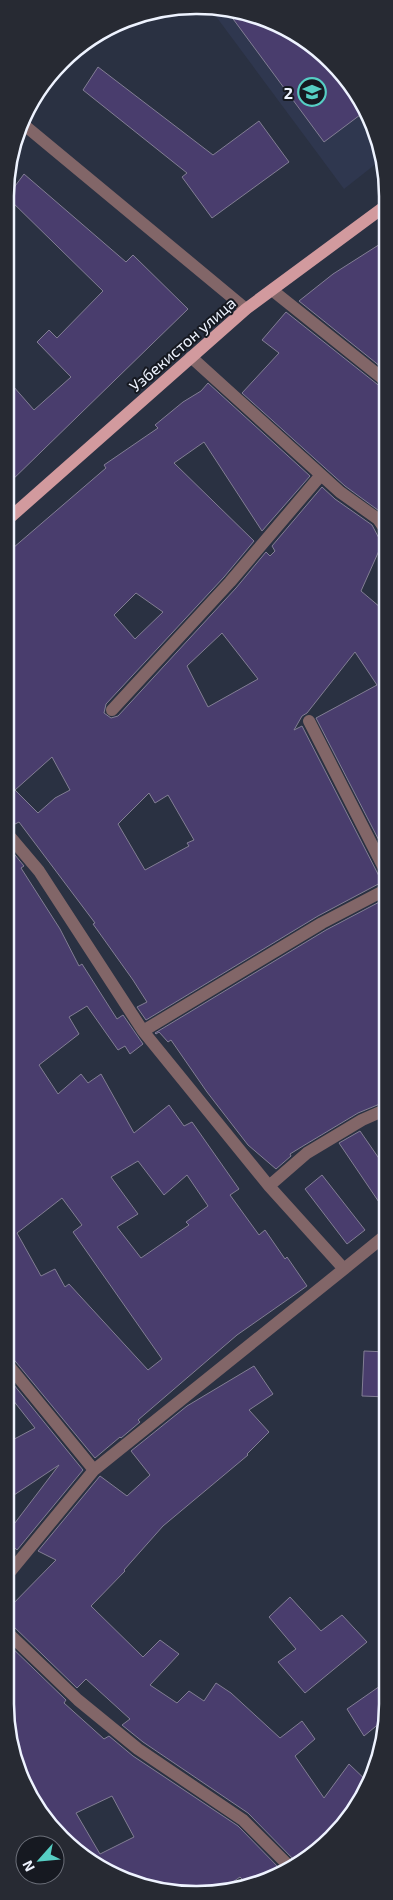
<svg xmlns="http://www.w3.org/2000/svg" width="393" height="1900" font-family="'Exo 2',sans-serif">
<style>
.built{fill:#2f374f}
.building{fill:#493d6d;stroke:#827e94;fill-rule:evenodd}
.lines{fill:none;stroke-linecap:round;stroke-linejoin:round}
.minor{stroke:#826668;stroke-width:12}
.major{stroke:#d29a9e;stroke-width:12}
.labels{text-anchor:middle;dominant-baseline:central;stroke-width:4;stroke-linejoin:round;paint-order:stroke}
.poi-label{font-size:16px;font-weight:bold;fill:#eef3ff;stroke:#161921;text-anchor:end}
.street-label{font-size:16px;fill:#eef3ff;stroke:#161921}
.rim{fill:none;stroke:#eef3ff;stroke-width:2.5}
</style>
<rect width="100%" height="100%" fill="#2a3142"/>
<path class="built" d="M209 7H221L281 25 332 61 373 123 382 159 344 189Z"/>
<path class="building" d="M225 8 281 25 320 53 334 71 337 69 353 93 351 94 364 112 324 142Z
M98 67 213 155 259 121 289 162 212 218 182 177 187 173 83 90Z
M24 174 126 262 133 255 188 309 6 486V378L34 410 71 377 37 342 49 330 57 338 103 291 7 197Z
M388 239 387 370 386 371 299 301 333 274Z
M286 312 382 388 387 390V514L386 516 345 486 242 393 279 353 262 340Z
M208 383 310 476 262 531 204 442 174 463 254 541 224 577 106 704 104 713 111 718 118 716 236 588 266 552 270 556 275 551 272 546 322 487 335 499 372 525 382 544 361 591 387 613V856L316 718 377 685 355 652 307 713 302 716 294 730 302 726 380 878 384 881 318 916 146 1020 137 1007 147 1002 133 980 93 924 95 923 19 822 11 826 6 824V554L106 468 104 465 158 428 155 425 183 402 201 391ZM136 593 163 612 135 639 114 615ZM222 633 258 679 208 707 187 666ZM52 757 70 790 55 798 38 813 15 790ZM149 793 155 803 168 795 194 840 187 843 189 846 145 870 118 824Z
M6 844 24 866 21 868 60 929 79 966 82 964 117 1019 123 1015 143 1044 130 1054 125 1046 118 1050 87 1006 69 1017 79 1034 39 1065 58 1094 81 1074 88 1083 101 1074 134 1133 169 1105 184 1126 192 1122 239 1189 230 1195 259 1235 265 1230 285 1259 287 1257 307 1286 237 1335 138 1420 140 1422 121 1438 120 1437 95 1458 11 1356 5 1353 6 1077 14 1070 6 1061ZM138 1161 164 1195 187 1175 208 1206 186 1222 189 1225 141 1258 117 1227 138 1214 111 1177ZM62 1198 82 1225 73 1232 162 1359 148 1370 69 1284 65 1287 55 1269 41 1276 17 1233Z
M387 898V1101L358 1113 303 1146 290 1154 291 1156 276 1169 248 1145 207 1092 171 1040 168 1042 159 1032 156 1034 155 1033 326 930Z
M360 1131 387 1170V1214L339 1143Z
M322 1175 365 1230 347 1244 305 1189Z
M364 1351 387 1352V1397L362 1396Z
M254 1366 273 1394 249 1410 269 1432 247 1454 248 1455 163 1526 124 1570 125 1571 91 1606 143 1657 160 1640 179 1654 150 1685 177 1703 189 1691 204 1701 216 1683 231 1693 280 1738 302 1721 315 1739 295 1756 324 1798 349 1764 370 1784 368 1788 323 1848 297 1863 248 1813 143 1742 122 1725 130 1719 86 1679 77 1688 11 1624 5 1622V1612L56 1560 38 1551 100 1476 127 1496 150 1475 131 1451 187 1406Z
M5 1374 83 1470 17 1550 5 1539V1536L59 1465 5 1501V1444L35 1428 5 1390Z
M290 1597 321 1631 342 1615 367 1642 305 1693 278 1662 296 1649 269 1617Z
M5 1641 66 1700 64 1703 104 1739 109 1736 133 1756 238 1826 282 1871 258 1885 249 1886 240 1877 221 1890 184 1895 123 1880 61 1839 19 1777 5 1704ZM112 1796 134 1837 100 1854 76 1813Z
M380 1686 386 1696V1718L364 1736 347 1709Z"/>
<g class="lines">
<path class="minor" d="M23 124 246 309
M272 290 387 382
M191 357 340 492 378 519 385 529 387 538
M112 710 230 582 321 475
M309 721 387 874
M6 832 39 871 143 1031 269 1186 344 1269 387 1234
M143 1031 322 923 387 889
M269 1186 307 1153 362 1120 387 1109
M5 1361 94 1470 344 1269
M5 1578 94 1470
M5 1630 78 1700 138 1749 243 1820 290 1867"/>
<path class="major" d="M6 521 246 309 388 204"/>
</g>
<defs>
<symbol id="school-ring" viewBox="-11 -11 22 22"><circle r="9.5" fill="#161921" stroke="#56cec4" stroke-width="1.5"/><path d="M0-5L7-2L0 1L-7-2ZM-4 1L0 2.5L4 1V4Q0 6-4 4Z" fill="#56cec4"/></symbol>
</defs>
<g fill-rule="evenodd">
<use href="#school-ring" x="296" y="76" width="32" height="32"/>
</g>
<g class="labels">
<g class="poi-label">
<text x="293" y="92">2</text>
</g>
<g class="street-label">
<text transform="translate(182 344) rotate(-41)">Узбекистон улица</text>
</g>
</g>
<path d="M0 0H393V1900H0ZM196 14H197A182 182 0 0 1 379 196V1704A182 182 0 0 1 197 1886H196A182 182 0 0 1 14 1704V196A182 182 0 0 1 196 14Z" fill="#272a33" fill-rule="evenodd"/>
<path class="rim" d="M196 14H197A182 182 0 0 1 379 196V1704A182 182 0 0 1 197 1886H196A182 182 0 0 1 14 1704V196A182 182 0 0 1 196 14Z"/>
<g transform="translate(40 1860) rotate(243)"><circle r="24" fill="#161921" stroke="#6c707a"/>
<path d="M0-4L9 19L0 12L-9 19Z" fill="#56cec4"/>
<text y="-8" font-size="14" font-weight="bold" text-anchor="middle" fill="#eef3ff">N</text>
</g>
</svg>
